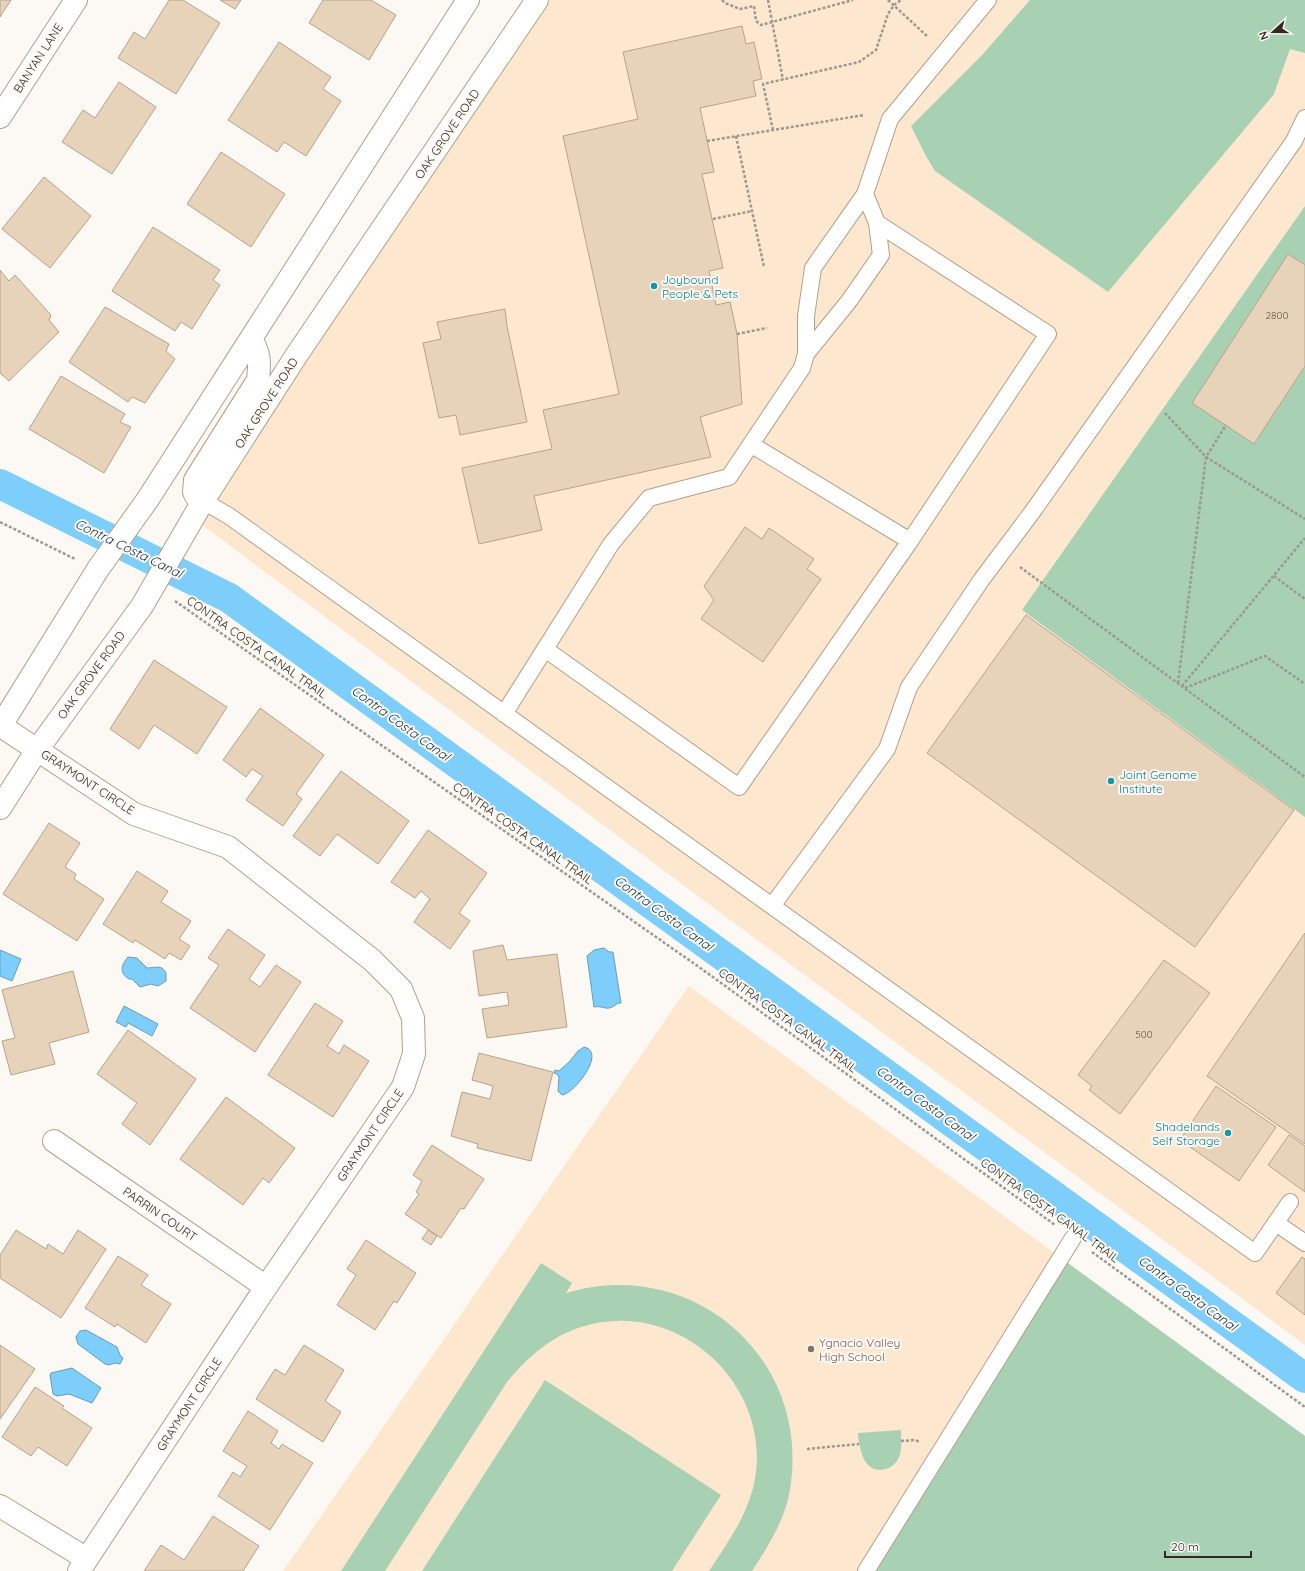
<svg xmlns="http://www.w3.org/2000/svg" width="1305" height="1571" font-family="Quicksand,sans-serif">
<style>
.built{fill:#fde8cf}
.green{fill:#a7d1b2}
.water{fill:#7ecefc;stroke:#679dba}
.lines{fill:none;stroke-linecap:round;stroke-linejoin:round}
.canal{stroke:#7ecefc;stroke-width:30}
.building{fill:#e7d2ba;stroke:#b7a28c}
.service-casing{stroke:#b39f88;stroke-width:18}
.minor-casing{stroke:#b39f88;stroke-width:24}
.secondary-casing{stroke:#b39f88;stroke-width:24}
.path{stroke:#9d9891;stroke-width:2.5;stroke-dasharray:3 2;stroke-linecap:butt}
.service{stroke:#fff;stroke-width:16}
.minor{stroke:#fff;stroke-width:22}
.secondary{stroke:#fff;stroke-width:22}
.culture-dot{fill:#0f9aa8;stroke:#fcf8f3;stroke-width:1.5}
.education-dot{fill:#8d6e63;stroke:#fcf8f3;stroke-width:1.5}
.labels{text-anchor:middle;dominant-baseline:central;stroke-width:4;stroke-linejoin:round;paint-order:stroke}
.number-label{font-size:10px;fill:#5f5447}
.street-label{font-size:12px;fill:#322a21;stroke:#fcf8f3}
.culture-label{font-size:12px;fill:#0d838f;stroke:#fcf8f3;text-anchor:start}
.education-label{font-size:12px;fill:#785e54;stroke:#fcf8f3;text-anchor:start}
.water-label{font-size:13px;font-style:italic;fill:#082d40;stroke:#fcf8f3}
</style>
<rect width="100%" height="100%" fill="#fcf8f3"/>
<path class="built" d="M539 0H1305V1345L714 908 193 518Z
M689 986 1305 1436V1571H283Z"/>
<path class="green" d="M1030 0H1305V53L1290 49 1274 94 1108 292 935 171 926 156 911 126 983 54Z
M1305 206V817L1022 610Z
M1065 1261 1305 1436V1571H870Z
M541 1263 572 1283 566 1293C695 1254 815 1362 789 1495 783 1523 767 1548 752 1571H709C726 1545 745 1519 753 1488 778 1389 679 1295 581 1327 550 1337 528 1357 507 1382L385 1571H341Z
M545 1380 721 1495 672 1571H422Z
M901 1430C901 1440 903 1452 897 1461 894 1465 890 1468 885 1469 864 1475 859 1448 858 1433Z"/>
<path class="water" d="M604 948 609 952H613L621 1003H618C606 1013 605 1005 594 1007L587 956 594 950Z
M0 950 21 959 12 981 0 976Z
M128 957 137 958 147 968C155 968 162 964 166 973V981L158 986 151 984 140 987 132 979H129C119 973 121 965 128 957Z
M124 1006 158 1024 152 1036 128 1023 126 1027 116 1022Z
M584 1047C607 1052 574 1094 562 1095L558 1091 559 1077 557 1074 554 1073 555 1070 559 1071 570 1061 578 1051Z
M86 1330 117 1347 120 1355 123 1358 120 1364 115 1363 109 1365 105 1364 78 1344 76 1337 80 1331Z
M72 1368 101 1388 92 1403 69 1394 57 1396 53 1394 50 1375 51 1373Z"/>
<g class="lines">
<path class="canal" d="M0 484 229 598 1305 1378"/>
</g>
<path class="building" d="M0 0H11L0 17Z
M169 0H183L220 23 176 94 118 58 134 32 145 39Z
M220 0H241L235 9Z
M323 0H371L396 15 369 60 309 23Z
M742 26 746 44 754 42 762 79 753 81 756 96 700 108 714 172 702 174 723 268 709 271 716 305 730 302 737 334 742 404 700 417 711 457 534 496 542 530 479 544 462 468 552 449 543 410 619 394 563 136 638 119 623 52Z
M279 42 331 77 323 89 341 101 306 156 284 142 277 152 228 120Z
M119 82 156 107 112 174 62 142 83 110 95 118Z
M221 152 285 194 251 247 187 204Z
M44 177 91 216 50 268 2 229Z
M153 227 220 270 213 280 220 285 192 329 181 322 175 331 112 291Z
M1288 254 1305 265V366L1254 444 1192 403Z
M0 270 9 281 15 275 51 315 49 320 59 332 9 381 0 373Z
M105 307 169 344 166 351 175 359 145 403 132 397 128 402 69 362Z
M505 309 507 326 527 422 460 435 456 415 439 418 423 343 441 339 437 322Z
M61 376 125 414 120 422 131 427 104 473 29 429Z
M745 527 762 539 769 528 814 559 807 569 821 579 763 662 701 619 714 600 704 586Z
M1026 615 1294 810 1195 947 927 753Z
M154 660 227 707 197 754 154 725 139 749 110 729Z
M260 708 324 755 296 794 302 799 283 826 246 800 263 776 252 769 246 777 223 760Z
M341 771 409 821 378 864 337 834 320 856 293 836Z
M49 823 80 843 65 867 76 874 74 879 104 899 77 941 3 894Z
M428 830 487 873 459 913 470 921 450 949 414 922 430 899 421 891 415 898 391 882Z
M137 871 168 891 161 902 191 921 179 939 190 946 181 960 169 953 165 959 135 940 133 943 103 924Z
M228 929 265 955 249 979 260 987 276 965 301 982 255 1052 190 1008 219 965 208 958Z
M1305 933V1144L1207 1076Z
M503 945 507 960 557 954 567 1027 487 1038 482 1009 509 1005 507 992 479 996 473 951Z
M1164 960 1210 993 1120 1114 1089 1090 1092 1086 1078 1075Z
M73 971 89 1032 49 1043 55 1064 11 1075 2 1041 15 1038 2 990Z
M315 1003 343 1021 327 1046 339 1054 344 1045 369 1061 333 1117 268 1075Z
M128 1030 196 1079 150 1145 122 1124 137 1103 97 1074Z
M479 1053 553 1072 531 1161 477 1148 478 1144 451 1136 462 1092 490 1099 493 1086 472 1080Z
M1216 1086 1276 1127 1239 1181 1180 1140Z
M226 1097 295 1148 269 1183 263 1178 243 1205 180 1159Z
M1289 1135 1305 1146V1192L1268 1165Z
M432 1145 484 1179 464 1209 461 1208 441 1238 405 1214 419 1194 416 1192 422 1181 413 1175Z
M16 1230 46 1249 48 1244 63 1254 78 1230 106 1249 61 1318 0 1278V1255Z
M428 1230 437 1236 431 1245 422 1239Z
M366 1240 416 1273 397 1303 394 1301 375 1330 337 1305 356 1275 347 1269Z
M118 1256 148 1275 141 1285 171 1304 146 1343 117 1324 115 1327 85 1308Z
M1302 1257 1305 1259V1315L1276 1293Z
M0 1345 35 1369 0 1419Z
M304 1345 344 1370 325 1401 341 1412 323 1442 256 1399 275 1369 285 1375Z
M35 1387 64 1406 62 1408 92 1428 67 1466 38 1447 31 1456 2 1437Z
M248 1411 278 1431 271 1443 279 1449 282 1444 313 1463 270 1530 218 1496 233 1472 240 1477 247 1466 223 1451Z
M213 1516 259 1546 243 1571H144L161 1545 184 1560Z"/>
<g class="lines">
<defs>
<path id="service" d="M806 354V316L813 268 865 194
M752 445 910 541 1048 334 877 223
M203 501 229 516 1255 1253 1290 1202
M545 649 739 787 910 541
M504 714 611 544 649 498 729 477 802 368 806 354 849 301 881 255 877 223 865 194 890 119 988 0
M772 906 887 749 909 687 982 579 1033 511 1294 141 1305 118
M1276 1223 1305 1243
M866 1571 1073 1238"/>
<path id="minor" d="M0 117 76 0
M1 726 134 814 228 847 372 960 401 989 413 1018 414 1054 403 1087 266 1287 79 1571
M54 1141 266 1287
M0 1506 87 1559"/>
<path id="secondary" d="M203 501 196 496 194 492 195 480 258 380C260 361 260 355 251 338
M0 727 98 569 148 499 468 0
M0 808 37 750 142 606 203 501 296 356 537 0"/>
</defs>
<use href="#service" class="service-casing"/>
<use href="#minor" class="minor-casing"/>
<use href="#secondary" class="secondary-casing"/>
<path class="path" d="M722 0 725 3 740 9 754 6 756 21 761 25 853 0
M768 0 783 80
M888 0 928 37
M773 130 763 84 859 62 876 50 888 14 894 5 901 0
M736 136 764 267
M707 141 864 115
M713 219 752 211
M737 334 767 328
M1165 413 1206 457 1305 519
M0 522 75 559
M1020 567 1305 777
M1274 576 1305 599
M175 601 699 967 1055 1225
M1178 683 1206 457 1226 425
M1182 686 1305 538
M1185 688 1265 656 1305 684
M1092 1252 1305 1407
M901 1441 915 1440 920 1442
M807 1449 859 1444"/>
<use href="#service" class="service"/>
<use href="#minor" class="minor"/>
<use href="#secondary" class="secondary"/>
</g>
<g class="culture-dot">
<circle cx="654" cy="286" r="4"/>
<circle cx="1111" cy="781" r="4"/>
<circle cx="1228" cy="1133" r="4"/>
</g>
<circle class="education-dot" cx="811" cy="1349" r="4"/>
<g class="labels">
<g class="number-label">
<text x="1277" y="315">2800</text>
<text x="1144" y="1034">500</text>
</g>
<g class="street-label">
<text transform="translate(38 58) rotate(-57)">BANYAN LANE</text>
<text transform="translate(447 134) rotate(-56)">OAK GROVE ROAD</text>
<text transform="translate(266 403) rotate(-57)">OAK GROVE ROAD</text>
<text transform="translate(257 647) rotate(35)">CONTRA COSTA CANAL TRAIL</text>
<text transform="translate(91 675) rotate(-54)">OAK GROVE ROAD</text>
<text transform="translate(88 782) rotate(33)">GRAYMONT CIRCLE</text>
<text transform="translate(523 833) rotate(35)">CONTRA COSTA CANAL TRAIL</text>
<text transform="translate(788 1020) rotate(36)">CONTRA COSTA CANAL TRAIL</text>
<text transform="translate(370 1135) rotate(-56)">GRAYMONT CIRCLE</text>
<text transform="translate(1050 1210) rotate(36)">CONTRA COSTA CANAL TRAIL</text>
<text transform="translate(160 1214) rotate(34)">PARRIN COURT</text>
<text transform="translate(189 1404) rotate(-57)">GRAYMONT CIRCLE</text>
</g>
<g class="culture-label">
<text x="662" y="279">Joybound<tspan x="662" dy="14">People &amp; Pets</tspan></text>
<text x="1119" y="774">Joint Genome<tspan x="1119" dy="14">Institute</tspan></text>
<text x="1220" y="1126" text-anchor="end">Shadelands<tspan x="1220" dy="14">Self Storage</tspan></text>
</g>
<g class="education-label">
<text x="819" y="1342">Ygnacio Valley<tspan x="819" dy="14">High School</tspan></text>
</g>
<g class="water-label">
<text transform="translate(129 548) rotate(26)">Contra Costa Canal</text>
<text transform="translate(401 723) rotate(36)">Contra Costa Canal</text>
<text transform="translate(664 913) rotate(36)">Contra Costa Canal</text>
<text transform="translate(926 1103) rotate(36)">Contra Costa Canal</text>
<text transform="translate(1188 1293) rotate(36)">Contra Costa Canal</text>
</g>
</g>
<g transform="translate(1273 32) rotate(249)" stroke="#fcf8f3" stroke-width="3" paint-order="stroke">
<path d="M0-3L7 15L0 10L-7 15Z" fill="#322a21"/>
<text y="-6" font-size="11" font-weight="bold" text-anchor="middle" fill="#322a21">N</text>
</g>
<path d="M1165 1551v6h86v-6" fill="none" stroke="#322a21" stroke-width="2"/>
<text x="1171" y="1551" font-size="12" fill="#322a21" stroke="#fcf8f3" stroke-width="3" paint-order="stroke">20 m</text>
</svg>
